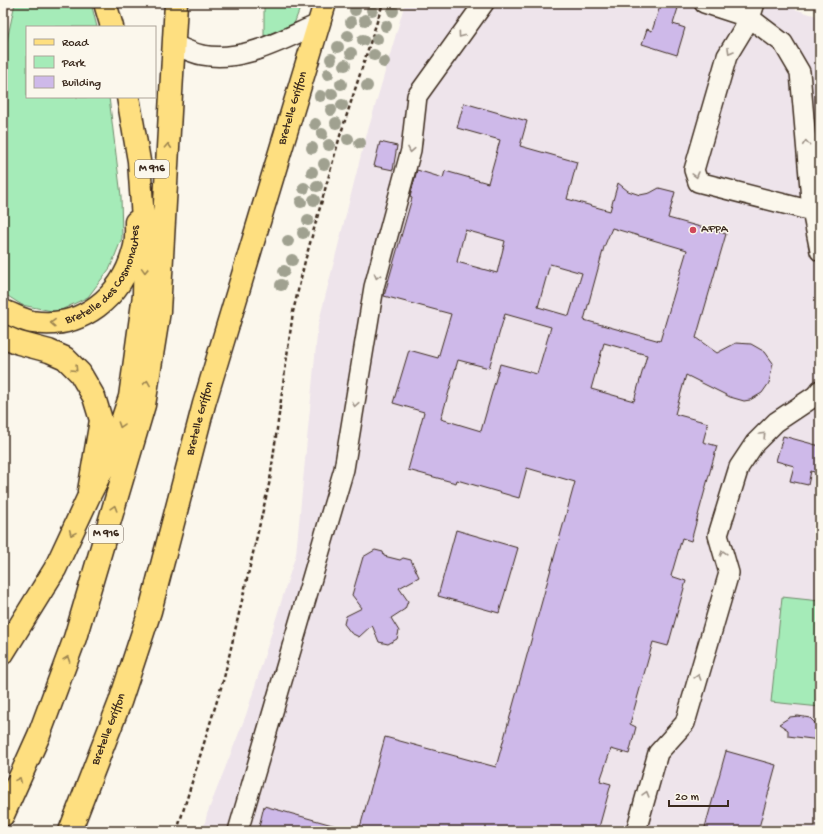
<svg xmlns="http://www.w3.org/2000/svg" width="823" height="834" font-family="'Gochi Hand',sans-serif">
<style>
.built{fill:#eee4eb}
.green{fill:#a5ebb8;stroke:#708a6b}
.building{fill:#ceb9e9;stroke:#3b2a1e;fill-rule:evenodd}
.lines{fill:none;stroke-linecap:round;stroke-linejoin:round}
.minor-casing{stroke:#3b2a1e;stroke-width:22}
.major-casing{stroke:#3b2a1e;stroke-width:25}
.highway-casing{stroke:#3b2a1e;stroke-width:25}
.path{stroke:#3b2a1e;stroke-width:2.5;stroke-dasharray:4 3;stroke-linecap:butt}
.minor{stroke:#fbf7ec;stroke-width:19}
.major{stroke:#fedf80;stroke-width:22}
.highway{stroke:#fedf80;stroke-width:22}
.tree{fill:#a0a190}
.oneway{stroke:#9b9085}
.oneway2{stroke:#9c844f}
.poi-dot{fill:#d1495b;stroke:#fbf7ec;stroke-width:1.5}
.labels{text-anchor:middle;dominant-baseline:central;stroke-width:3;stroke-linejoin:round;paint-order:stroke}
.shield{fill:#fbf7ec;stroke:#75685c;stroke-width:1}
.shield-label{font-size:11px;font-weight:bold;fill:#3b2a1e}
.street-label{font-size:12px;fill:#3b2a1e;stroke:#fbf7ec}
.poi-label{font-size:12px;fill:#3b2a1e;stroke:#fbf7ec;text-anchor:start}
</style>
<rect width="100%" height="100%" fill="#fbf7ec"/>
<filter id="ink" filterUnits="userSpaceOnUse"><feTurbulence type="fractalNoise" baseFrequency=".025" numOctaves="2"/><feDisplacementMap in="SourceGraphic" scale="8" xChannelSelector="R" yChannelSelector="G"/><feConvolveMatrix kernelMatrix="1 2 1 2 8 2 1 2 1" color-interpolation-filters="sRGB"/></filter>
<g filter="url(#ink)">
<path class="built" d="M405 3H775L820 17V831H203L207 814 246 715 296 554 318 325 362 151Z"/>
<path class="green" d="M15 3H91L97 27H27V97H109L121 196 122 238 110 268 88 297 57 312 22 305 3 293V59Z
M264 3H302L294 24 264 36Z
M782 597 820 601V707L771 702Z"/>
<path class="building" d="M661 3 678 8 673 24 685 28 677 55 642 44 647 29 652 31Z
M464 103 527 121 520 146 577 162 567 199 610 211 618 183 628 191 640 195 650 193 659 188 675 192 668 218 726 234 696 338 717 353 736 343 751 344 765 352 773 363 769 383 762 393 750 400 744 401 730 397 686 375 675 414 708 423 703 442 717 446 691 541 682 538 671 576 686 581 668 646 653 642 630 724 636 727 629 754 611 749 600 781 611 784 598 831H359L385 737 496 767 575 482 527 468 519 498 457 480 456 483 408 470 424 412 393 403 409 350 438 358 451 314 384 296 412 198 410 197 417 170 443 178 445 171 488 183 500 140 457 128ZM612 228 687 250 660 341 584 320 604 247ZM465 230 505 241 497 273 457 262ZM550 264 582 273 569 316 538 307ZM505 314 551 327 537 374 500 364 481 431 441 419 458 360 489 368ZM604 343 647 355 634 401 591 389Z
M380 142 397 146 393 170 374 166Z
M783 436 820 446V474L811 471 808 485 790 481 794 466 776 461Z
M456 530 518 548 499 613 438 596Z
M375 550 383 552 384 556 400 560 403 558 411 560 419 577 399 588 408 601 405 609 391 618 399 631 397 639 388 644 379 642 372 625 359 637 351 633 344 624 346 616 362 608 352 595 363 557Z
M798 716 810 718 815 723 820 732V740L788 736V730L779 724 790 717Z
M726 751 776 765 758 831H704Z
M264 806 336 826 335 831H258Z"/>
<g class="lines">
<defs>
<path id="minor" d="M704 3 750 18 783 43 800 72 812 211 820 251
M755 3 750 18 727 56 694 170 698 182 812 211
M173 44C182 48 192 53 202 55 243 63 283 39 318 24
M238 831 344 469 374 287 411 150 417 96 484 3
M636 831 658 753 685 723 729 573 718 535 739 467 755 443 776 422 815 396 820 390"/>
<g id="major">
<path id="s1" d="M3 311C12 314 22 320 32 322 81 330 122 297 134 250 137 241 136 231 136 222"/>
<path d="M3 336 19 343 49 351 65 358 80 373 94 397 101 420 89 491"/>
<path id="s2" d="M70 831 120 702 150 611 204 404 325 3"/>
</g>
<path id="highway" d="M105 3 112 27
M3 653 55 569 88 498 113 448 130 397 144 295 145 249 139 161 128 97
M3 815 39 735 75 638 144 405 159 311 176 3"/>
</defs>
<use href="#minor" class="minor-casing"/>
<use href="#major" class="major-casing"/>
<use href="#highway" class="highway-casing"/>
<path class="path" d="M177 831 224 678 270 480 293 312 305 261 340 136 383 3"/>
<use href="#minor" class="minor"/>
<use href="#major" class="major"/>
<use href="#highway" class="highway"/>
</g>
<g class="tree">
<circle cx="355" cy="10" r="6"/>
<circle cx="372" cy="10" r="6"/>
<circle cx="393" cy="11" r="6"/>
<circle cx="365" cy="20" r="6"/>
<circle cx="351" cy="22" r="6"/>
<circle cx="386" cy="26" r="6"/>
<circle cx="348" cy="36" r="6"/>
<circle cx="377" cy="39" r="6"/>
<circle cx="363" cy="40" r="6"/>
<circle cx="338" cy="47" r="6"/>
<circle cx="351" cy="53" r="6"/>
<circle cx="374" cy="55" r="6"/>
<circle cx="331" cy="59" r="6"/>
<circle cx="384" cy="62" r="6"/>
<circle cx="345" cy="65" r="6"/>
<circle cx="328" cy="74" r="6"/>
<circle cx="341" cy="84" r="6"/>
<circle cx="367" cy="86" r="6"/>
<circle cx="332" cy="94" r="6"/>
<circle cx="320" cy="96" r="6"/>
<circle cx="342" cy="105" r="6"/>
<circle cx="331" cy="110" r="6"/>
<circle cx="336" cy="123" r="6"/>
<circle cx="315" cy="124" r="6"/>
<circle cx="322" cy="134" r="6"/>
<circle cx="348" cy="139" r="6"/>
<circle cx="360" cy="143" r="6"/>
<circle cx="329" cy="145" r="6"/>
<circle cx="312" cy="148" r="6"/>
<circle cx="324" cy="164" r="6"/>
<circle cx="312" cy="172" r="6"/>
<circle cx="317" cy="186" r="6"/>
<circle cx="304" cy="188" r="6"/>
<circle cx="314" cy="200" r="6"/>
<circle cx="301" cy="202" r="6"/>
<circle cx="308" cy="220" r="6"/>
<circle cx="303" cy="233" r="6"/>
<circle cx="288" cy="241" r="6"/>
<circle cx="292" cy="260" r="6"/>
<circle cx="284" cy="271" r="6"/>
<circle cx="281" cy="285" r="6"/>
</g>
<defs><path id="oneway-chevron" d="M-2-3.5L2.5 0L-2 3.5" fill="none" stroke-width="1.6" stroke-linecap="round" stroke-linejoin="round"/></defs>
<g class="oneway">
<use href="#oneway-chevron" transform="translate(461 35) rotate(126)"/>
<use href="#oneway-chevron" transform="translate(730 51) rotate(120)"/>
<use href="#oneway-chevron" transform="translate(806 143) rotate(-95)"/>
<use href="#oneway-chevron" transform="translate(411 150) rotate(101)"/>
<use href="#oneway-chevron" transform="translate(696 175) rotate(75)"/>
<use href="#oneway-chevron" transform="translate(377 276) rotate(105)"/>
<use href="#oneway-chevron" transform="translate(355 404) rotate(99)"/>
<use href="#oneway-chevron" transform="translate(763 435) rotate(-46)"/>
<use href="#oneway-chevron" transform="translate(723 553) rotate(-107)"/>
<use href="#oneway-chevron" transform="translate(698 677) rotate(-73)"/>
<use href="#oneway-chevron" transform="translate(646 794) rotate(-74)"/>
</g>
<g class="oneway2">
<use href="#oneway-chevron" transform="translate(168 146) rotate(-87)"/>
<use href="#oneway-chevron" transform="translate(145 270) rotate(92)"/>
<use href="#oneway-chevron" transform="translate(53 323) rotate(-178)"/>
<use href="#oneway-chevron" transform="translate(75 369) rotate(46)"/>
<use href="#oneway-chevron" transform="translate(147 383) rotate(-81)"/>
<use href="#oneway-chevron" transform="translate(121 425) rotate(108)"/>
<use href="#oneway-chevron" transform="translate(114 508) rotate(-73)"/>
<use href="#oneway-chevron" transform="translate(72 533) rotate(114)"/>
<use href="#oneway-chevron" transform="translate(67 659) rotate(-70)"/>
<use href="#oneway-chevron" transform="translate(19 780) rotate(-66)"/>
</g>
</g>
<circle class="poi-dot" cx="693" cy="230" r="4"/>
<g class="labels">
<g class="shield">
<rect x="135" y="160" width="34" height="18" rx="3"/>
<rect x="89" y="525" width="34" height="18" rx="3"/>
</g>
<g class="shield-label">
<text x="152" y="169">M 916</text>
<text x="106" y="534">M 916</text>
</g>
<g class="street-label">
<text stroke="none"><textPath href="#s2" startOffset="757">Bretelle Griffon</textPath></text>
<text stroke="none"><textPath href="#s1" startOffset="129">Bretelle des Cosmonautes</textPath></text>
<text stroke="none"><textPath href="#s2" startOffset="433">Bretelle Griffon</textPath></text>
<text stroke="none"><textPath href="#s2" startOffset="109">Bretelle Griffon</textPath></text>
</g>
<g class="poi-label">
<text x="701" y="230">AFPA</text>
</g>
</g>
<rect width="823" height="834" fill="none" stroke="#fbf7ec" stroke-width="16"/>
<rect x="8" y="8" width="807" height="818" fill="none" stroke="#3b2a1e" stroke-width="1.5" filter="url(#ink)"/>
<rect x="26" y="26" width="130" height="72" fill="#fbf7ec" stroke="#aea59a"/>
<rect x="34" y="39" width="20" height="6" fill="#fedf80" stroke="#aea59a"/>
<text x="62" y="46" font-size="12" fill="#3b2a1e">Road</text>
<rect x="34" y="56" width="20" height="12" fill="#a5ebb8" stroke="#aea59a"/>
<text x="62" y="66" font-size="12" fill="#3b2a1e">Park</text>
<rect x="34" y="76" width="20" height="12" fill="#ceb9e9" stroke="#aea59a"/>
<text x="62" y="86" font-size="12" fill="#3b2a1e">Building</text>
<path d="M669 800v6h59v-6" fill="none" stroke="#3b2a1e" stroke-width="2"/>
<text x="675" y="800" font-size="12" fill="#3b2a1e" stroke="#fbf7ec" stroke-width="3" paint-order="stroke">20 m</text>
</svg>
